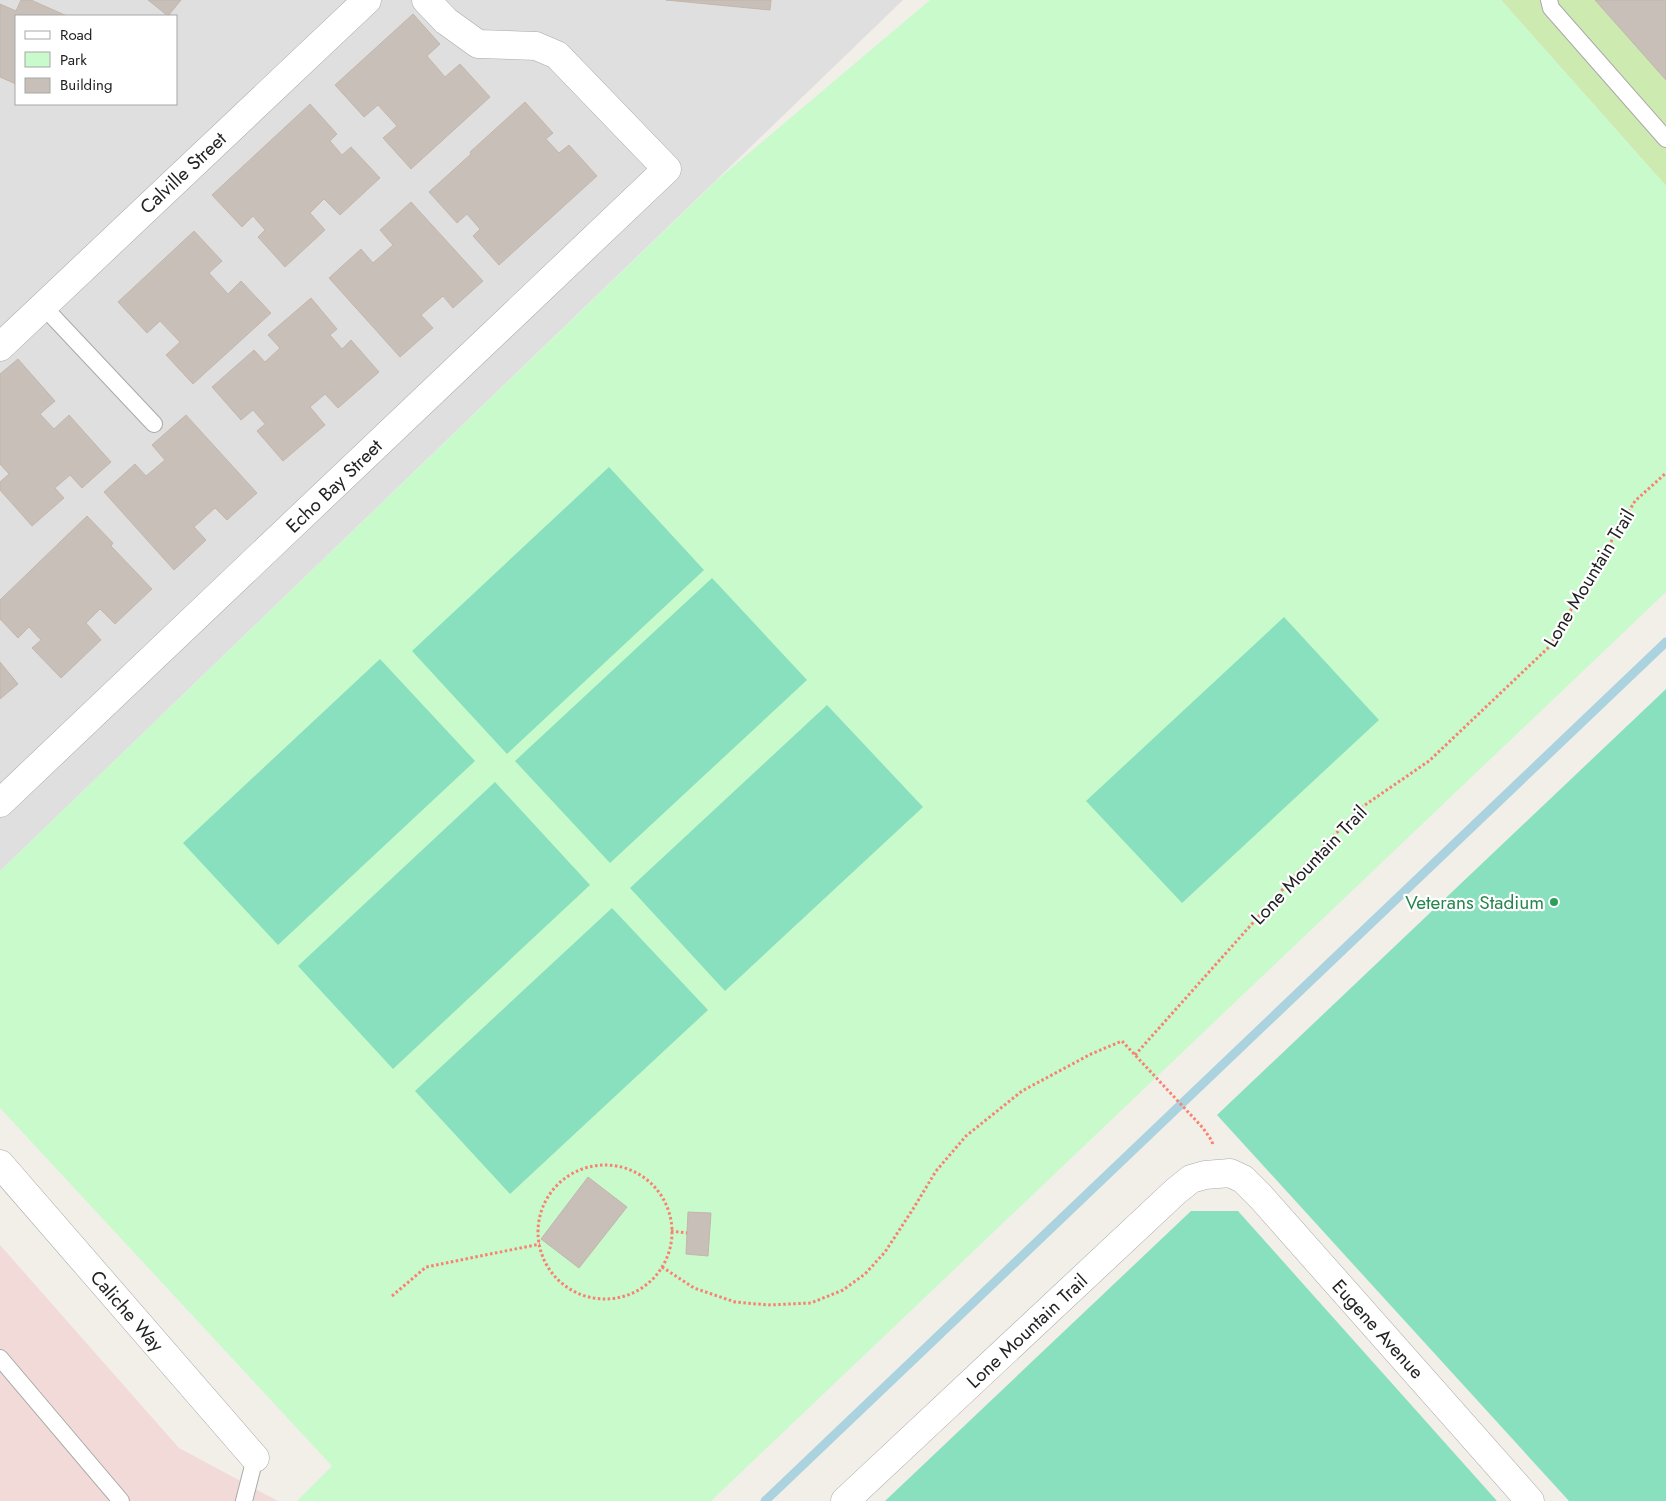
<svg xmlns="http://www.w3.org/2000/svg" width="1666" height="1501" font-family="Jost,sans-serif">
<style>
.residential{fill:#e0dfdf;fill-rule:evenodd}
.commercial{fill:#f2dad9}
.grass{fill:#cdebb0}
.park{fill:#c8facc}
.pitch{fill:#88e0be}
.lines{fill:none;stroke-linecap:round;stroke-linejoin:round}
.stream{stroke:#aad3df;stroke-width:9}
.building{fill:#c7bfb8;stroke:#c4b6ab}
.lane-casing{stroke:#a9a9a9;stroke-width:18}
.street-casing{stroke:#a9a9a9;stroke-width:29}
.path{stroke:#fa8072;stroke-width:3;stroke-dasharray:2.5 2.5;stroke-linecap:butt}
.lane{stroke:#fff;stroke-width:16}
.street{stroke:#fff;stroke-width:28}
.leisure-dot{fill:#2e9e5b;stroke:#fff;stroke-width:2}
.labels{text-anchor:middle;dominant-baseline:central;stroke-width:4.5;stroke-linejoin:round;paint-order:stroke}
.street-label{font-size:19px;fill:#222;stroke:#fff}
.leisure-label{font-size:19px;fill:#27864d;stroke:#fff;text-anchor:end}
</style>
<rect width="100%" height="100%" fill="#f2efe9"/>
<path class="residential" d="M0 0H903L0 871ZM16 16H176V104H16Z"/>
<path class="commercial" d="M0 1245 179 1448 278 1501H0Z"/>
<path class="grass" d="M1501 0H1666V186Z"/>
<path class="park" d="M930 0H1501L1666 186V592L711 1501H297L332 1466 0 1108V871L717 180Z"/>
<path class="pitch" d="M609 467 704 570 507 754 412 651Z
M712 578 807 680 610 863 515 761Z
M1284 617 1379 720 1182 903 1086 801Z
M380 659 475 761 278 945 183 843Z
M1666 689V1501H1569L1217 1115Z
M827 705 923 807 725 991 630 888Z
M495 782 590 885 393 1069 298 966Z
M612 908 708 1010 510 1194 415 1091Z
M1191 1211H1238L1497 1501H885Z"/>
<g class="lines">
<path class="stream" d="M765 1501 1666 642"/>
</g>
<path class="building" d="M21 0H31L67 16H16V84L0 77V4L16 11Z
M148 0H181L168 16Z
M666 0H771L770 10Z
M1595 0H1666V80Z
M413 14 440 44 427 56 445 77 460 64 490 97 411 169 383 138 397 126 378 105 364 117 335 85Z
M525 102 553 133 546 139 559 153 569 145 597 176 499 265 473 236 480 229 467 214 457 223 429 192 471 154 470 152Z
M310 104 337 134 330 141 342 155 351 147 380 178 340 215 324 199 310 213 325 230 285 267 258 237 265 230 253 216 242 227 212 195Z
M411 202 483 281 453 308 443 296 421 315 433 328 400 357 329 278 361 249 373 263 393 245 380 230Z
M194 231 222 261 209 273 228 294 241 281 271 313 193 384 166 355 180 342 160 321 147 333 118 302Z
M311 298 337 329 330 335 342 349 351 340 379 372 338 408 325 394 310 407 325 425 283 461 257 431 265 424 253 410 241 420 212 387 254 350 265 362 280 348 268 335Z
M18 359 55 401 40 414 54 429 69 415 111 462 82 488 70 475 55 488 64 498 32 526 0 490V482L9 474 0 464V374Z
M186 415 257 493 227 520 215 508 194 527 206 540 174 570 104 492 135 464 146 476 165 460 152 445Z
M87 516 113 543 111 546 152 589 115 624 100 609 86 623 101 640 61 678 32 648 41 640 29 627 18 638 0 619V600Z
M0 662 18 684 0 699Z
M588 1177 627 1207 579 1268 541 1239Z
M688 1212 711 1213 708 1256 686 1254Z"/>
<g class="lines">
<defs>
<path id="lane" d="M1549 0 1551 8 1666 139
M43 306 154 424
M0 1358 121 1501
M244 1501 255 1458"/>
<path id="street" d="M0 347 367 0
M0 803 667 169 557 55 536 46 478 44 446 21 426 0
M0 1164 255 1458
M845 1501 1176 1191 1191 1179 1205 1175 1230 1173 1243 1179 1261 1197 1530 1501"/>
</defs>
<use href="#lane" class="lane-casing"/>
<use href="#street" class="street-casing"/>
<path class="path" d="M1135 1055 1300 870 1362 807 1429 761 1549 647 1635 501 1666 473
M538 1232a67 67 0 1 1 134 0a67 67 0 1 1-134 0Z
M671 1231 687 1233
M662 1267 694 1288 735 1302 768 1305 811 1303 843 1290 865 1274 885 1252 913 1209 936 1171 966 1136 1022 1091 1091 1054 1122 1041 1203 1128 1212 1141 1213 1146
M392 1296 426 1267 540 1244"/>
<use href="#lane" class="lane"/>
<use href="#street" class="street"/>
</g>
<circle class="leisure-dot" cx="1554" cy="902" r="5"/>
<g class="labels">
<g class="street-label">
<text transform="translate(183 173) rotate(-43)">Calville Street</text>
<text transform="translate(334 486) rotate(-44)">Echo Bay Street</text>
<text transform="translate(1589 578) rotate(-59)">Lone Mountain Trail</text>
<text transform="translate(1309 865) rotate(-46)">Lone Mountain Trail</text>
<text transform="translate(127 1311) rotate(49)">Caliche Way</text>
<text transform="translate(1378 1329) rotate(48)">Eugene Avenue</text>
<text transform="translate(1027 1331) rotate(-43)">Lone Mountain Trail</text>
</g>
<g class="leisure-label">
<text x="1544" y="902">Veterans Stadium</text>
</g>
</g>
<rect x="15" y="15" width="162" height="90" fill="#ffffff" stroke="#a7a7a7"/>
<rect x="25" y="31" width="25" height="8" fill="#ffffff" stroke="#a7a7a7"/>
<text x="60" y="40" font-size="15" fill="#222222">Road</text>
<rect x="25" y="52" width="25" height="15" fill="#c8facc" stroke="#a7a7a7"/>
<text x="60" y="65" font-size="15" fill="#222222">Park</text>
<rect x="25" y="78" width="25" height="15" fill="#c7bfb8" stroke="#a7a7a7"/>
<text x="60" y="90" font-size="15" fill="#222222">Building</text>
</svg>
